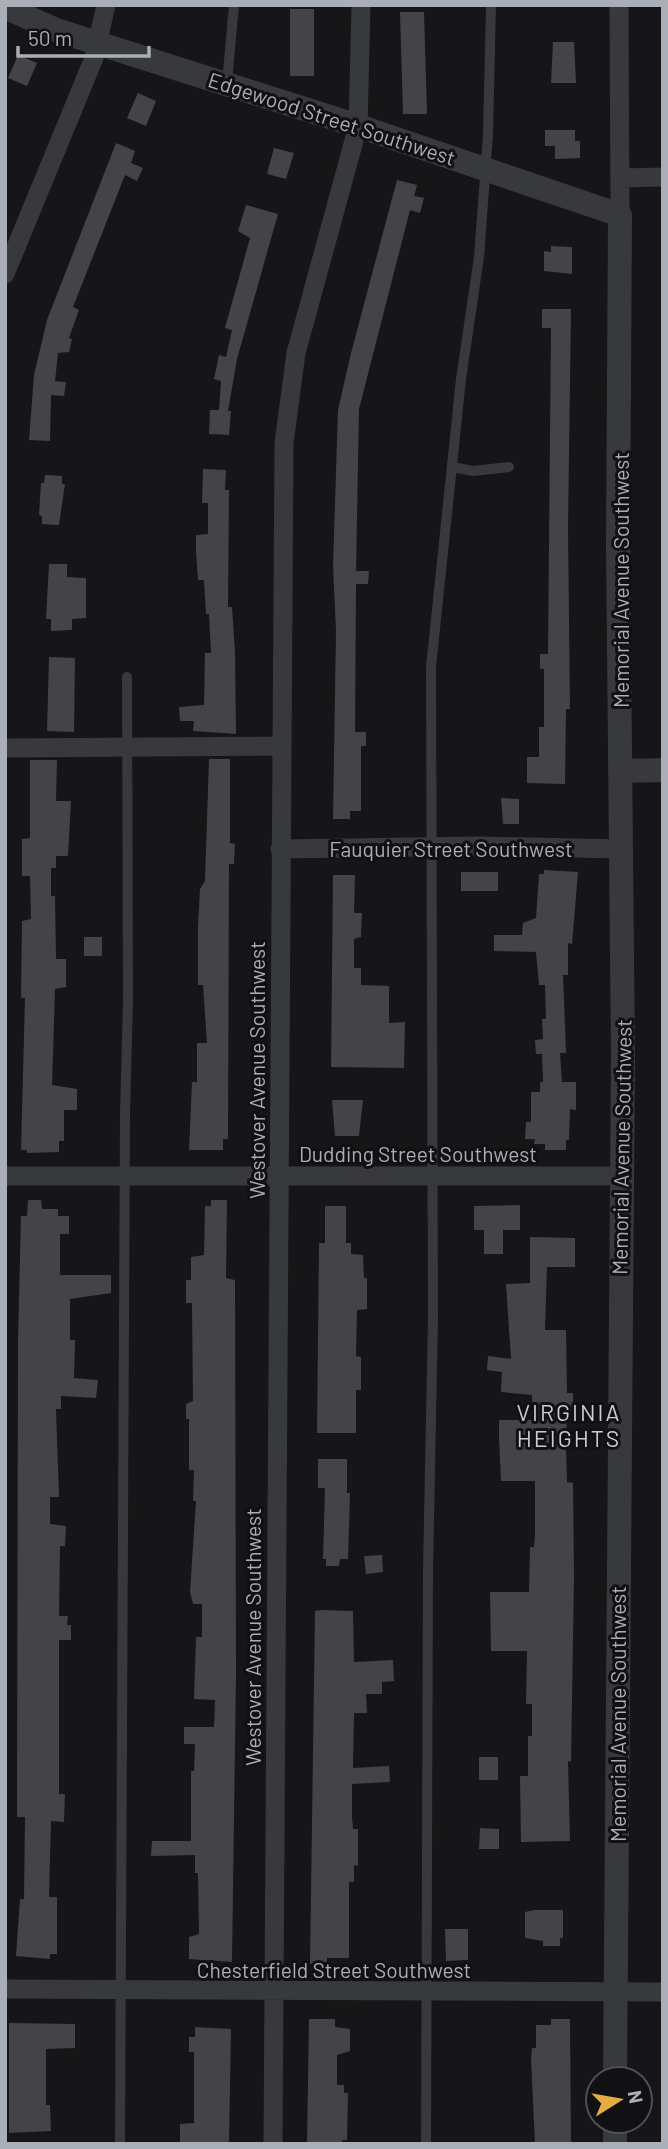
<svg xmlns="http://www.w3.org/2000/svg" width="668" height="2149" font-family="Barlow,sans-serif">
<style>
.building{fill:#444448}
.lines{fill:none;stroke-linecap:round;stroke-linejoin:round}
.service{stroke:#38393d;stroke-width:10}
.minor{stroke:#38393d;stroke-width:19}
.tertiary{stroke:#38393d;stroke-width:24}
.labels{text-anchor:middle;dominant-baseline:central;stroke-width:6;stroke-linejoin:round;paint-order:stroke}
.street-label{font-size:21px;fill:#aaaeb7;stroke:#111113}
.neighbourhood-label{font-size:23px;letter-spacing:2px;fill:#cacdd3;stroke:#111113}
</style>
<rect width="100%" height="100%" fill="#161618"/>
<path class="building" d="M290 9H314V76H290Z
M400 12H424L427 114H403Z
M553 42H574L576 83H551Z
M18 55 37 63 27 86 8 78Z
M138 93 156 101 146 126 127 118Z
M545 130H575V141H580V158L555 159V146H545Z
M116 143 135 151 131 163 143 168 137 181 125 175 73 307 79 310 69 338 72 339 69 352 58 353 55 381 66 382 64 396 51 395 50 441 29 440 34 375 47 320Z
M274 148 294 153 286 179 267 174Z
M397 180 417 185 414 196 424 198 420 213 410 210 359 409 356 571H369L368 584H356L355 732H366V746H361V811H350V819H333L336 630 333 566 338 410 350 357Z
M246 205 278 214 237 359 228 411H231L229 435 209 434 210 410H219L221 381 214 379 219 355 226 357 232 330 225 328 250 238 238 231Z
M551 246 572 247V274L544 271V251L551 252Z
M542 309H571L568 528 570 709H566L565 784 527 783V757H539V727H544V669H540V654H548L551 328H542Z
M203 469 226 470 225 490H229L228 607H232L235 653 236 734 193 731 194 721H180L179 707 204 705 205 653H211L209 614H206L204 580H198L196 551V535L208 534V503H202Z
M45 475 62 476V484H65L59 525 42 524V516L39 515 41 483H44Z
M49 564H67V577L86 578V618L72 619V630L51 631V619H46Z
M49 657 75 658 74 732 47 731Z
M209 759H230V843L235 844 234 864H229L228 1139H223V1150H189L192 1082H197V1043H207L203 985H198V927L200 889 205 881Z
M30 760H57L56 801H71L68 856H56V868H51V896H55L56 959H66V987L55 989 52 1085 77 1089V1110H64V1141H59V1152L27 1153V1150H21L25 998H21L22 921 31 919 30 876H22V839L30 838Z
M501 798 519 799V824H503Z
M544 870 578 872 572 944 568 943V975H563L566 1053H560L562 1082H576V1110L570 1109 569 1140H566V1150H545V1144H534L535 1139H525L526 1122H531V1092H540V1082H543L542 1054H536L535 1040 543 1039 542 1019H546L545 985H539L536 952 494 951V935H522L523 923 536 918 539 874H544Z
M461 872H498V891H461Z
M333 875H355L354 913H362L361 937 354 939V968H361V985L389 986V1023L405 1022 404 1068 331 1067Z
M84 937H102V956H84Z
M332 1100H363L359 1136H335Z
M28 1200H41L42 1209H58V1216H69V1234H60V1275H111V1293L70 1299V1340H75L74 1378 98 1380 96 1398 61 1396V1409H56L59 1497H50V1524L66 1526 65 1546H60L59 1616H68L67 1625H71V1640H59V1794H65L64 1822 51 1821 49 1897H57V1954H50V1959L16 1956 20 1899H24L25 1817H17L18 1341 21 1216H27Z
M211 1200H227L226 1278 235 1280 236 1674 232 1962 189 1959V1937L199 1934 198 1873H195V1855L151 1856 152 1841H191V1771H194L195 1744H184V1727H214L215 1700 194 1699 196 1637H202V1604H193L190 1592 196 1501H193L194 1470H189V1419H186V1404L193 1401 192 1303H186V1280H191V1257L204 1255 205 1206H211Z
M520 1205V1230H503V1254H484V1230H474V1206Z
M325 1206H346V1243H351V1254L363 1255 364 1278H367V1309L357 1310 356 1356 361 1357V1390H356V1433H317L319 1243H325Z
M530 1237 575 1238V1267H547L545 1330H566L567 1393H573V1407H567L566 1449 567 1482 573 1483 574 1577 571 1762 568 1761 570 1841 521 1842 520 1776H528V1736H532V1704H526L527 1651H491L490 1592H529L530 1547H534L535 1536V1481H501L499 1438V1420H533L532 1395 501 1392 502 1372 487 1370 488 1356 511 1359 506 1284 530 1283Z
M318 1459H347V1493H350L348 1559H340L339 1566H326V1559H323L325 1488H318Z
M382 1555 383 1572 366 1574 364 1556Z
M321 1610 353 1611 354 1662 393 1660 394 1681 382 1682V1694H366L367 1713H354L353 1768 389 1766 390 1782 352 1784V1817L353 1829H358V1866L354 1865V1882H349V1958H327V1964H310L315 1611Z
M479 1757H498V1780H479Z
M480 1828 499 1829V1849H479Z
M534 1910H563V1938H560V1946H543V1941L525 1938V1912Z
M445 1929H468V1960L446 1961Z
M309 2019H335V2027L350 2029V2051L337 2055V2085H344V2093H348L347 2140H342V2144H307Z
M551 2019H570L571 2144H535L531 2059 532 2048H536V2025H551Z
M9 2023 75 2024V2048L46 2049V2105H50L51 2131 9 2133Z
M195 2027 231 2029 229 2144H180V2124L194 2123V2052H189V2037H195Z"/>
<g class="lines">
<path class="service" d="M227 83 234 5
M452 467 473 471 509 467
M120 2144 125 1114 128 1001 127 677
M426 2144 428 1570 433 1317 431 667 461 379 479 257 488 135 491 5"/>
<path class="minor" d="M619 5 620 215
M620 178 663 177
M5 274 94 58 106 5
M5 748 281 746
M280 849 478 846 622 849
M5 1176H620
M5 1989 663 1992
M273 2144 284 443 296 353 358 126 361 5"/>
<path class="tertiary" d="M5 7 56 30 358 126 620 215 618 546 623 1058 615 2079
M621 771 663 770
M615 2144V2121"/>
</g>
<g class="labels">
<g class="street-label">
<text transform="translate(332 118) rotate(18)">Edgewood Street Southwest</text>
<text transform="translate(620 580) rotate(-90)">Memorial Avenue Southwest</text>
<text x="451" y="848">Fauquier Street Southwest</text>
<text transform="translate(256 1070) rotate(-90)">Westover Avenue Southwest</text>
<text transform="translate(621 1147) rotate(-89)">Memorial Avenue Southwest</text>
<text x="418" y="1153">Dudding Street Southwest</text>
<text transform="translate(252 1637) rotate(-90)">Westover Avenue Southwest</text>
<text transform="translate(617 1714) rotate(-90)">Memorial Avenue Southwest</text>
<text x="334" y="1969">Chesterfield Street Southwest</text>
</g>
<g class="neighbourhood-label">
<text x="569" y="1412">VIRGINIA<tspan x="569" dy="26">HEIGHTS</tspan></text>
</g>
</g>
<rect width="668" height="2149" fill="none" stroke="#aaaeb7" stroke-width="14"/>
<g transform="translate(619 2100) rotate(79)"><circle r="33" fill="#111113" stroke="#4e5055" stroke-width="2"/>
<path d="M0-5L12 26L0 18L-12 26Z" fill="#e4ac43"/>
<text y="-10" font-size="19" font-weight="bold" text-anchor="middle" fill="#aaaeb7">N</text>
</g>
<path d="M18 46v10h131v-10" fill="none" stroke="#aaaeb7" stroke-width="3.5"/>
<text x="28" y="46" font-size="21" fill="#aaaeb7" stroke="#111113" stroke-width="5" paint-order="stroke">50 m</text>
</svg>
